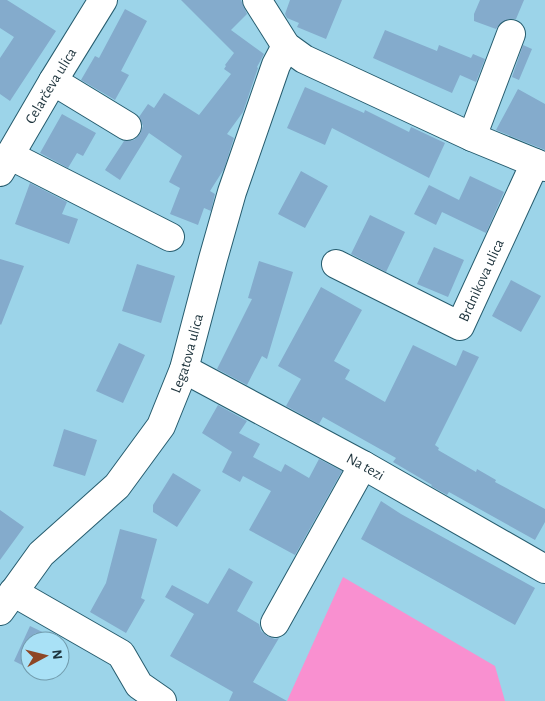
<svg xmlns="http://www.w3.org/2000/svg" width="545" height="701" font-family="'Alegreya Sans',sans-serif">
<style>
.green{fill:#f990d0}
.building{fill:#84abcc}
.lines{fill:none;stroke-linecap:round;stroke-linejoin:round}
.minor-casing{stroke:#265c6e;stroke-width:30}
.minor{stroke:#fff;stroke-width:28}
.labels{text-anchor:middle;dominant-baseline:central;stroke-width:4;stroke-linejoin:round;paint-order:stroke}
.street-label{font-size:15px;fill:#1d333c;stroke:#a9e1f6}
</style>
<rect width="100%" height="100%" fill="#9cd4e9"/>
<path class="green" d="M343 577 495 666 505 701H287Z"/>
<path class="building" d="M0 0H7L56 31 10 101 0 94V58L14 37 0 28Z
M181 0H241L247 14 231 30 264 54 257 67 258 68 243 112 227 134 234 138 224 169 210 191 215 194 211 211 204 208 198 225 170 214 180 188 169 182 182 156 149 133 120 180 105 170 124 141 134 140 140 134 143 126 139 117 148 104 154 108 164 93 199 115 231 74 224 69 226 66 225 65 234 53Z
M290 0H342L326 39 297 27 299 23 287 18 285 14Z
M480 0H524L516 19H509L502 22 496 29 474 21V14Z
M125 9 147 21 121 71 129 75 115 100 81 80 95 56 99 58Z
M385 30 437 51 439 45 471 58 473 54 485 59 476 82 460 75 452 93 373 58Z
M523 45 532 49 519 80 512 77Z
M305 87 364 113 365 110 409 132 411 127 445 143 429 178 332 128 325 145 287 128Z
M518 89 545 104V150L496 130Z
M62 114 96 133 83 156 77 153 68 168 40 153Z
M301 171 328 186 305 228 278 214Z
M470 176 504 192 486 233 442 212 436 225 414 214 429 185 459 200Z
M30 183 67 202 62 214 78 219 69 244 15 224Z
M370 215 405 232 386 272 351 254Z
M434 247 464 260 448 297 417 284Z
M0 259 24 266 1 325 0 324Z
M259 261 293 272 267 359 262 356 247 385 217 369 252 299 248 298Z
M137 264 175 276 161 323 122 311Z
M511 280 541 296 521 332 492 316Z
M321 287 362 310 334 361 350 370 345 379 385 402 413 345 456 366 463 350 479 357 435 445 439 448 438 450 476 472 477 469 496 480 495 482 545 509V522L535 540 449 492 447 495 431 486 432 485 393 462 396 458 323 417 319 424 286 406 301 379 278 366Z
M119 343 145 355 123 403 96 391Z
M218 405 247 421 239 433 260 444 253 457 281 472 285 464 309 478 319 459 342 471 295 555 249 530 271 491 243 476 240 482 222 472 232 452 202 433Z
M64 429 97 440 85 476 53 466Z
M173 473 201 490 177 527 153 512V505Z
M381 501 401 514 535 588 515 625 361 539Z
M0 510 24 527 0 560Z
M120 529 157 539 141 598 145 600 126 633 90 612 106 583Z
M229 568 253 582 237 611 259 624 261 631 267 636 275 639 279 638 253 682 287 701H229L233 692 170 656 194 614 165 597 172 585 208 604Z
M30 626 63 642 60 648V641H30V669L14 661Z"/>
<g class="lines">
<defs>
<g id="minor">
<path d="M257 0 286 46 304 59 472 137 545 167"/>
<path d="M53 81 127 126"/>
<path d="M472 137 511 34"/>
<path d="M9 155 170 237"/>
<path id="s1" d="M0 172 53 81 103 0"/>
<path id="s2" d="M336 264 460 326 535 163"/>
<path id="s3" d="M184 369 363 465 545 569"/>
<path d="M13 592 121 654 139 685 162 701"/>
<path id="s4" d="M0 611 41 554 117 486 161 426 184 369 213 259 232 192 276 65 286 46"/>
<path d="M275 623 363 465"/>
</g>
</defs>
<use href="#minor" class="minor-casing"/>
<use href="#minor" class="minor"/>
</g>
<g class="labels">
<g class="street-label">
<text stroke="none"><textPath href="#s1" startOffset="100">Celarčeva ulica</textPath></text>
<text stroke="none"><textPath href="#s2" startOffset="189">Brdnikova ulica</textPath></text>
<text stroke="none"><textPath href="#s4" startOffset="324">Legatova ulica</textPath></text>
<text stroke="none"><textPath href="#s3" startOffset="206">Na tezi</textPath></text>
</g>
</g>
<g transform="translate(45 656) rotate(83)"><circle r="24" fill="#a9e1f6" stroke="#719bac"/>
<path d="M0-4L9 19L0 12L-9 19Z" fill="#8e4625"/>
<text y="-8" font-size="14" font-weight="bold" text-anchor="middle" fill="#1d333c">N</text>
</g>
</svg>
